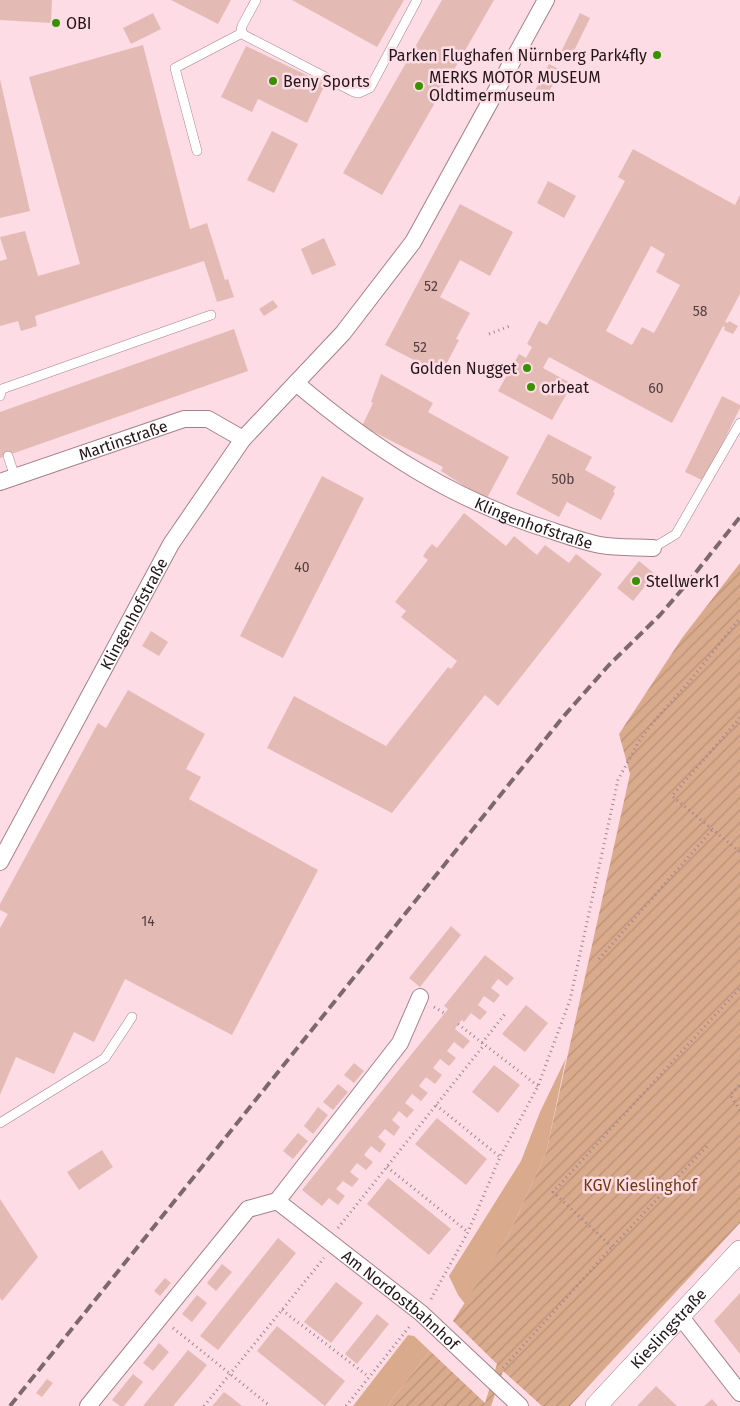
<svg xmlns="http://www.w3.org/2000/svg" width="740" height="1406" font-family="'Fira Sans',sans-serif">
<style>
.grass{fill:#d9aa8c}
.garden{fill:url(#garden-furrows)}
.building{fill:#e4bab4;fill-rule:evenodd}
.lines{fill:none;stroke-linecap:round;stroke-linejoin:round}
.service-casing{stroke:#a6808b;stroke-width:10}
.minor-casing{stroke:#a6808b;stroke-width:18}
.tertiary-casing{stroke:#a6808b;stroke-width:22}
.path{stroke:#9e858c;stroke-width:3;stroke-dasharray:1 4;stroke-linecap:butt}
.service{stroke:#fff;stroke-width:9}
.minor{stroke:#fff;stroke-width:16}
.tertiary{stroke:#fff;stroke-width:21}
.rail{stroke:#7e686f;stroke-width:4;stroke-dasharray:10 5;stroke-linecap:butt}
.poi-dot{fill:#3a9100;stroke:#fedce5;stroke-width:2}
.labels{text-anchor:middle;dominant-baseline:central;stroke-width:5;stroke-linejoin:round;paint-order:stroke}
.number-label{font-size:14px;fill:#533e40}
.poi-label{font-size:16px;fill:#23151a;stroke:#fedce5;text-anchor:start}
.street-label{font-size:16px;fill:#23151a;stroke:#fedce5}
.park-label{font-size:16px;fill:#703a0e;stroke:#fedce5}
</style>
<defs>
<pattern id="garden-furrows" width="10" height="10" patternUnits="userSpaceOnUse" patternTransform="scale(1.25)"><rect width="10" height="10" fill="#d9aa8c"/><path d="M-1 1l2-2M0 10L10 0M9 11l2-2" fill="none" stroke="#ba9178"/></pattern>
</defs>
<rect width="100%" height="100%" fill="#fedce5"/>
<path class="grass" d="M566 1058 546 1153 508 1236 465 1304 458 1295 449 1276 521 1161 540 1112Z
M408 1335 414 1336 430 1351 387 1406H353Z"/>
<path class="garden" d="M740 563V1223L570 1406H542L503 1371 491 1406H387L430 1351 485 1403 497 1364 453 1321 508 1236 546 1153 630 774 619 734 682 638Z"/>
<path class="building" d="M0 0H52L51 23 0 20Z
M171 0H231L218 24Z
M292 0H404L377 47Z
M442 0H494L382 195 343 173Z
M153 13 161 29 131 44 123 28Z
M580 13 590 18 571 57 561 52Z
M143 45 190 229 207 223 225 280 228 279 234 297 217 302 204 261 35 316 37 326 21 331 18 321 0 326V261L7 259 0 237 25 231 38 276 80 264 29 77Z
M246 46 325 84 307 123 258 99 252 112 221 97Z
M549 64 561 70 545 98 534 92Z
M0 79 30 211 0 218Z
M272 131 298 144 274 193 247 180Z
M633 149 735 205 740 195V294L725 322 728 323 729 321 738 326 733 334 724 330 725 327 723 326 672 423 549 357 543 368 572 384 552 420 498 391 519 354 526 358 532 347 527 344 539 321 547 325 625 181 618 177ZM651 246 665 254 656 272 680 285 654 333 642 327 632 345 606 331Z
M548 181 576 196 564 218 537 203Z
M460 204 513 232 490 276 460 260 440 297 470 313 456 339 459 340 441 374 385 345Z
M324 238 336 265 312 275 301 249Z
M273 300 278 307 264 316 259 309Z
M234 329 248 371 0 458V412Z
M381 374 433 403 428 412 509 457 486 500 441 471 443 467 362 426 373 403 371 402Z
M722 396 740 405V408L704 481 685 472Z
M548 434 592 457 585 470 616 487 613 492 615 493 601 520 567 502 559 517 516 494Z
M322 476 364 498 283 658 240 636Z
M464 513 506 546 514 536 537 555 545 545 569 563 576 554 602 574 498 706 485 695 392 813 267 748 294 696 386 746 448 667 451 669 457 661 401 617 406 611 395 602 428 560 423 556 427 550 432 544 437 548Z
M639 561 655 574 633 601 617 588Z
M151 631 168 642 159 656 142 646Z
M128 690 205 734 186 769 201 777 189 799 318 870 232 1035 125 979 94 1042 74 1032 54 1074 16 1057 0 1095V928L8 914 0 910V904L98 723 106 728Z
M451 926 461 935 420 987 409 978Z
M485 955 514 978 507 986 498 979 491 988 500 995 494 1003 484 996 478 1005 487 1012 480 1020 471 1013 464 1022 462 1020 458 1024 455 1029 470 1041 463 1049 454 1042 447 1051 456 1058 449 1066 440 1059 433 1068 442 1075 435 1084 426 1077 419 1086 428 1093 421 1101 412 1094 405 1103 414 1110 407 1118 399 1111 392 1120 400 1127 394 1136 385 1129 378 1137 386 1144 380 1153 371 1146 364 1155 373 1162 366 1170 357 1163 350 1172 359 1179 352 1187 343 1181 336 1189 345 1196 338 1205 329 1198 322 1206 302 1190 448 1009 444 1006Z
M526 1005 548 1023 525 1052 502 1034Z
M354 1063 364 1071 354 1083 344 1075Z
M494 1065 520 1085 498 1113 472 1092Z
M338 1084 348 1092 333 1110 323 1102Z
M318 1107 328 1115 313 1134 304 1126Z
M437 1118 487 1159 466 1185 415 1144Z
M298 1133 308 1141 293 1159 283 1151Z
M102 1150 113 1167 79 1190 67 1172Z
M388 1178 451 1229 429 1255 367 1204Z
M0 1199 38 1257 2 1301 0 1298Z
M278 1238 296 1253 218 1350 200 1336Z
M222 1264 232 1272 216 1291 207 1283Z
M165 1278 171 1283 160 1296 154 1291Z
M336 1282 363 1303 331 1343 304 1322Z
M740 1293V1354L714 1321Z
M197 1295 207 1303 192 1322 182 1314Z
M377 1314 389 1324 357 1364 345 1354Z
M277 1326 345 1381 325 1406 257 1351Z
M159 1343 169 1352 153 1371 143 1363Z
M188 1350 207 1365 194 1381 173 1406H143Z
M133 1374 143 1382 124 1406H120L112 1400Z
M47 1379 53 1383 42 1397 36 1393Z
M656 1386 677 1406H637Z
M224 1392 231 1397 242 1406H212Z
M712 1399 718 1406H704Z"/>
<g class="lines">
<defs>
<path id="service" d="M256 0 242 26 241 30 244 35 354 92 359 93 370 88 417 0
M197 151 175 68 242 33
M0 396 2 389 211 315
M8 456 15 477
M653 548 676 534 740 423
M0 1123 105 1058 132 1017"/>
<g id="minor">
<path id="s1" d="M296 383C374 449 454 501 553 531 568 536 584 542 600 545 617 548 636 547 653 548"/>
<path id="s2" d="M0 482 184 419H208L243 439"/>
<path id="s3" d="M0 862 171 544 243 439 343 333 413 242 546 0"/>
<path d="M277 1201 400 1043 420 997"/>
<path d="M680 1316 740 1393"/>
<path id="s4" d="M88 1406 248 1209 277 1201 421 1313 520 1406"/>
</g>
<g id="tertiary">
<path id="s5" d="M596 1406 740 1251"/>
</g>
</defs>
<use href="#service" class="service-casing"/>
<use href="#minor" class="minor-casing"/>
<use href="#tertiary" class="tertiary-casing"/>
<path class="path" d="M489 334 510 326
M740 718 672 796 740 852
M599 959 712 830
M434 1007 444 1013
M458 1024 538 1086
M482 1043 505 1014
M436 1105 500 1157
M740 1110 730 1095 740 1085
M387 1167 468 1232
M338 1228 484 1045
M612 1247 553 1192 740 988
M431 1299 468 1232 500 1157 538 1086 570 1000 618 780 639 741 655 720 689 682 740 618
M282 1310 369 1377
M173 1328 270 1406
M503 1368 612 1247 708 1145
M204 1406 324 1258
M346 1406 410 1326"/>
<use href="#service" class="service"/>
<use href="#minor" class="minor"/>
<use href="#tertiary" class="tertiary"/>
<path class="rail" d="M10 1406 563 717 609 665 660 615 685 586 740 517"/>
</g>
<g class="poi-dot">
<circle cx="56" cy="23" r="5"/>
<circle cx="657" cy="55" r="5"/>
<circle cx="273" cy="81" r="5"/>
<circle cx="419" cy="86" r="5"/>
<circle cx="527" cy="368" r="5"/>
<circle cx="531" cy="387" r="5"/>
<circle cx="636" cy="581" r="5"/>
</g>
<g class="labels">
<g class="number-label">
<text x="431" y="286">52</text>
<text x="700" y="311">58</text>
<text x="420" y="347">52</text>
<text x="656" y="388">60</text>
<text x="563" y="479">50b</text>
<text x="302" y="567">40</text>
<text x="148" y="921">14</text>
</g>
<g class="poi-label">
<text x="66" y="23">OBI</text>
<text x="647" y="55" text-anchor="end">Parken Flughafen Nürnberg Park4fly</text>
<text x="429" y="77">MERKS MOTOR MUSEUM<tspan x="429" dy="18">Oldtimermuseum</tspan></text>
<text x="283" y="81">Beny Sports</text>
<text x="517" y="368" text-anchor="end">Golden Nugget</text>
<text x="541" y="387">orbeat</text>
<text x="646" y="581">Stellwerk1</text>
</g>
<g class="street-label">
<text stroke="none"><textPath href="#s2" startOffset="130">Martinstraße</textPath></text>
<text stroke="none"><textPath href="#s1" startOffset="278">Klingenhofstraße</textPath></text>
<text stroke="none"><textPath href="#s3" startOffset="282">Klingenhofstraße</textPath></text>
<text stroke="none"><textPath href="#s4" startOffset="442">Am Nordostbahnhof</textPath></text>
<text stroke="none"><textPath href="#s5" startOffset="106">Kieslingstraße</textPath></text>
</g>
<g class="park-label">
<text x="640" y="1185">KGV Kieslinghof</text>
</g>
</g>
</svg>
